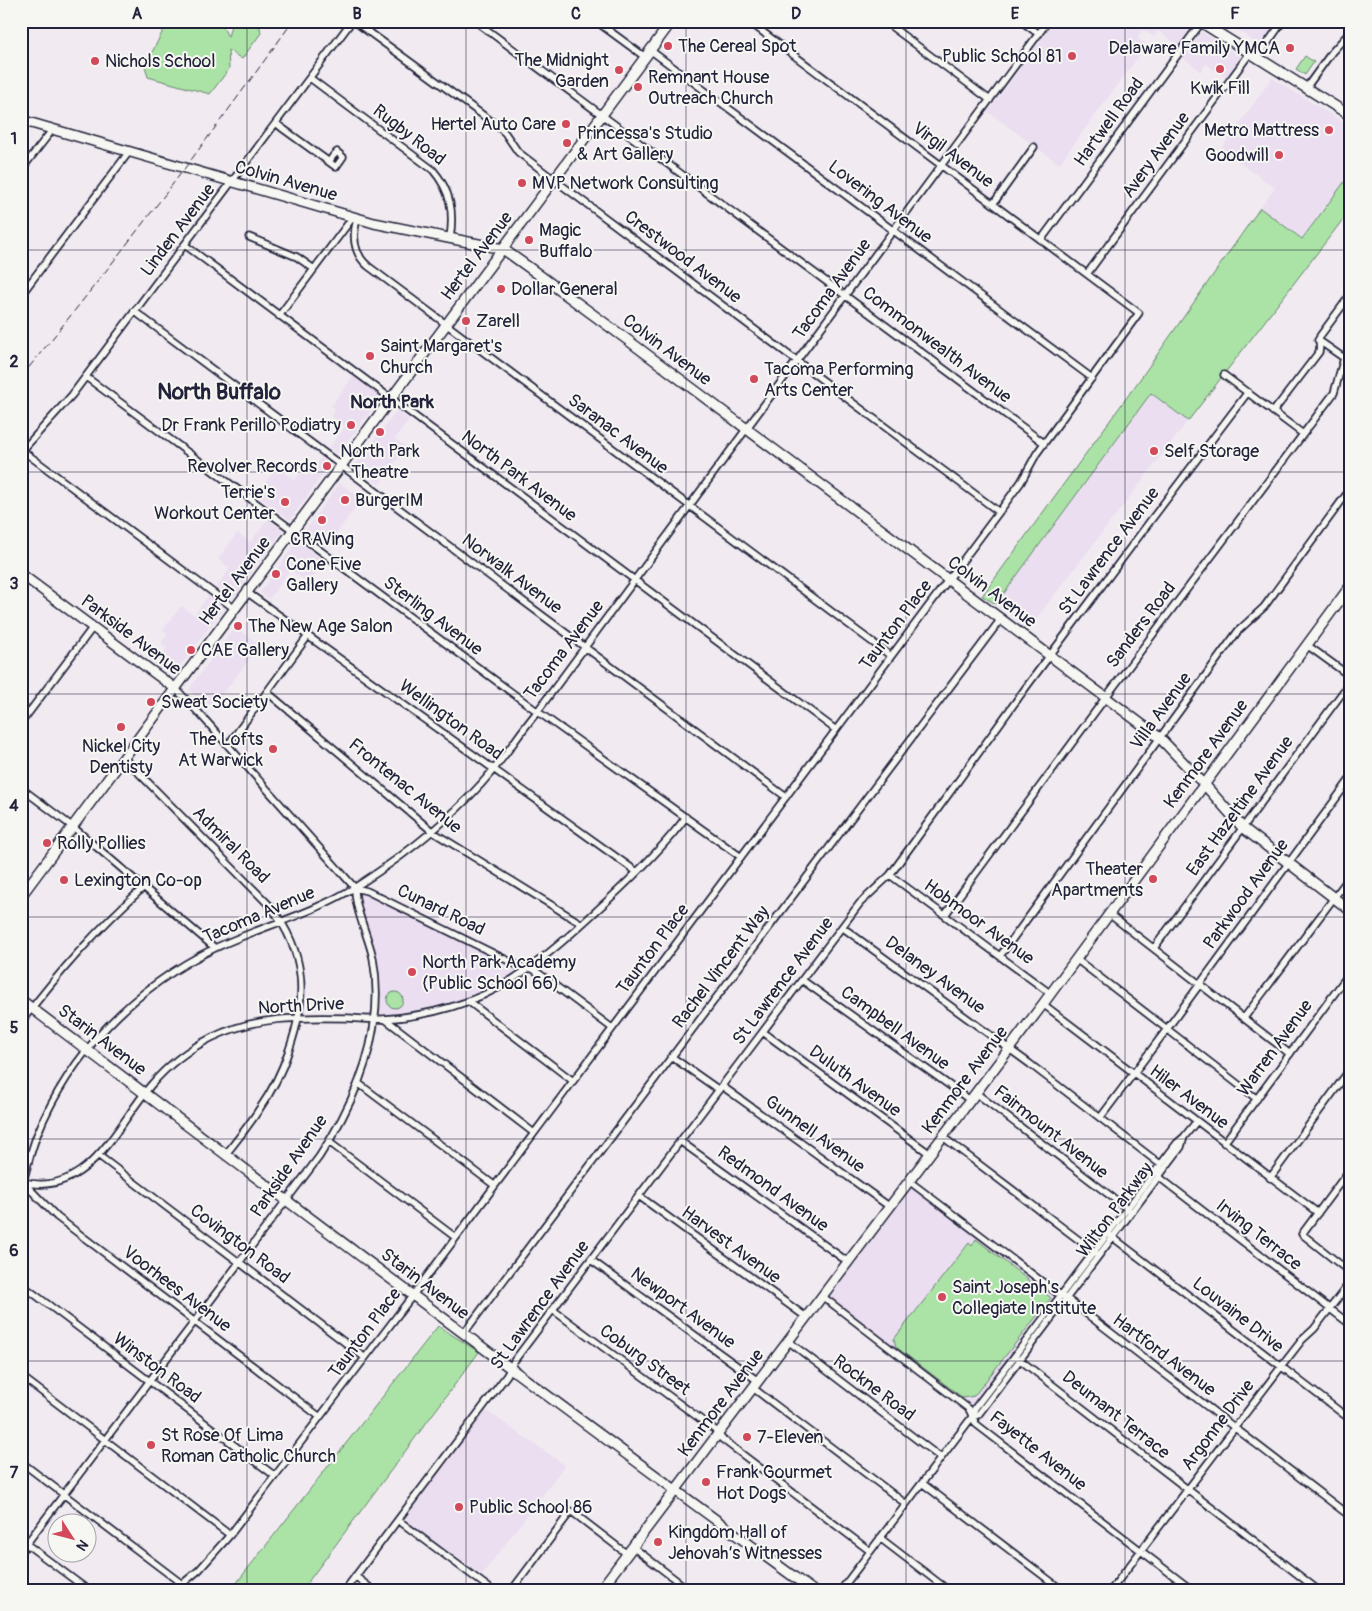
<svg xmlns="http://www.w3.org/2000/svg" width="1372" height="1611" font-family="Pangolin,sans-serif">
<style>
.built{fill:#eadef0}
.green{fill:#abe3a6;stroke:#668270}
.lines{fill:none;stroke-linecap:round;stroke-linejoin:round}
.street-casing{stroke:#22223b;stroke-width:9}
.secondary-casing{stroke:#22223b;stroke-width:12}
.primary-casing{stroke:#22223b;stroke-width:12}
.street{stroke:#f6f6f2;stroke-width:5.5}
.secondary{stroke:#f6f6f2;stroke-width:9}
.primary{stroke:#f6f6f2;stroke-width:9}
.rail{stroke:#22223b;stroke-width:1;stroke-dasharray:8 4;stroke-linecap:butt}
.grid{fill:none;stroke:#22223b;stroke-width:1;stroke-opacity:0.55}
.poi-dot{fill:#d1495b;stroke:#f6f6f2;stroke-width:2}
.labels{text-anchor:middle;dominant-baseline:central;stroke-width:4;stroke-linejoin:round;paint-order:stroke}
.poi-label{font-size:18px;fill:#22223b;stroke:#f6f6f2;text-anchor:start}
.street-label{font-size:18px;fill:#22223b;stroke:#f6f6f2}
.neighbourhood-label{font-size:19px;font-weight:bold;fill:#22223b;stroke:#f6f6f2}
.district-label{font-size:22px;font-weight:bold;fill:#22223b;stroke:#f6f6f2}
.neatline{fill:none;stroke:#22223b;stroke-width:2}
.grid-label{font-size:16px;text-anchor:middle;font-weight:bold;fill:#22223b}
</style>
<rect width="100%" height="100%" fill="#f1ebf1"/>
<filter id="ink" filterUnits="userSpaceOnUse"><feTurbulence type="fractalNoise" baseFrequency=".02" numOctaves="2"/><feDisplacementMap in="SourceGraphic" scale="10" xChannelSelector="R" yChannelSelector="G"/><feConvolveMatrix kernelMatrix="1 2 1 2 8 2 1 2 1" color-interpolation-filters="sRGB"/></filter>
<g filter="url(#ink)">
<path class="built" d="M1055 21H1183L1192 27 1178 45 1158 31 1154 37 1143 30 1137 38 1147 45 1059 164 988 112Z
M1224 21H1278L1260 46Z
M1202 32 1242 58 1226 78 1206 64 1201 71 1183 58Z
M1272 78 1351 127V173L1302 239 1260 208 1275 188 1221 149Z
M353 376 381 397 339 453H336L329 448 345 427 331 416 336 409 331 406Z
M1151 393 1188 421 1029 628 996 604Z
M397 410 409 420 395 439 406 447 379 484 355 466Z
M321 458 330 464 290 520 256 495 277 467 295 480 308 463 314 467Z
M340 483 362 499 326 547 306 532V529Z
M268 519 283 530 233 598 217 586 230 568 218 559 237 533 250 542Z
M297 541 325 561 309 583 290 570 269 599 261 594V591Z
M208 596 224 607 174 675 157 662 167 648 161 643 168 634 163 630 181 606 194 615Z
M235 627 260 645 226 690 205 708 189 689Z
M359 891 366 893 516 968 518 970 504 980 485 991 440 1007 396 1016H380L379 981 375 950 357 894Z
M910 1188 915 1189 1053 1296V1301L975 1404 971 1405 867 1326 831 1298 830 1295V1292L908 1189Z
M485 1410 565 1465 482 1575 402 1519Z"/>
<path class="green" d="M168 21H220L228 37 232 21H251L260 27 261 33 242 59 228 50 229 69 210 94 148 77 145 66Z
M1305 56 1314 62 1305 75 1296 69Z
M1351 173V209L1188 421 1151 393 996 604 982 596 1138 382 1260 208 1302 239Z
M387 1000a8 8 0 1 1 16 0a8 8 0 1 1-16 0Z
M976 1239 1051 1298 974 1396 963 1398 896 1347 894 1339 969 1243 972 1246Z
M438 1326 479 1352 302 1590H229L235 1585Z"/>
<g class="lines">
<defs>
<path id="street" d="M354 21 495 124 505 133 518 152 548 175 999 512
M475 21 1044 443
M596 21 645 57
M884 21 990 100
M1021 21 1039 34
M650 50 1092 378
M1257 58 1283 21
M310 78 433 170C451 191 454 212 450 238
M1306 88 1332 52 1351 31
M276 123 282 128 336 167 343 157 337 152 333 156 329 162
M21 170 53 129
M993 204 1034 147
M357 219C352 237 354 254 368 266L891 656
M249 237 297 257 314 269
M1041 240 1201 23
M185 245 836 730
M1087 274 1250 53
M21 295 129 152
M134 311 786 797
M279 316 353 217
M1318 340 1344 358
M1224 375 1303 434
M86 377 534 709 741 857
M1273 412 1319 352C1321 346 1318 342 1320 336L1351 294
M23 451 235 609
M21 452 72 395 352 21
M248 593 637 872
M1307 645 1351 677
M267 692 433 832 582 924
M21 723 93 627
M228 745 308 636
M124 758 271 907C306 953 308 997 289 1050 282 1071 272 1091 260 1108 250 1124 238 1139 226 1154
M21 788 73 827 215 948
M890 875 1051 994
M355 888 367 891 519 966 533 969 612 1028
M1109 914 1290 1054
M945 915 1106 697 1334 393 1344 358 1351 349
M842 927 1030 1064 1160 1164 1159 1177 1351 1325
M1154 948 1351 681
M1000 956 1238 631 1264 607 1351 488
M1076 959 1167 1029 1100 1118
M802 980 970 1100
M468 1001 573 1081
M1043 1004 1318 1213
M1244 1018 1351 875
M385 1019 534 1133
M21 1022C60 971 96 930 144 887
M763 1032 930 1154
M672 1057 719 1090
M358 1083 494 1185
M722 1086 890 1207
M976 1093 1129 1210
M1257 1099 1167 1029 1351 778
M943 1137 1096 1253
M680 1141 848 1262
M329 1142 455 1237
M1224 1143 1351 971
M98 1155 364 1357
M1351 1168 1302 1234 1351 1273
M1270 1178 1351 1068
M909 1181 1057 1293 1062 1295 1351 1517
M23 1182C88 1198 117 1125 151 1085 168 1065 187 1050 211 1038 255 1016 300 1017 348 1018 360 1019 372 1020 384 1019 429 1016 476 1003 513 979 547 957 577 929 606 902 634 876 663 848 686 817
M24 1183 57 1217 320 1417
M21 1190C26 1171 30 1153 37 1135 70 1053 135 987 215 948 262 926 313 914 357 886 407 854 456 816 494 769 509 750 522 730 537 712L1048 21
M639 1196 806 1317
M1111 1236 1351 1420
M591 1260 758 1381
M21 1284 275 1476
M822 1296 969 1409 976 1424 1192 1590
M553 1310 715 1430 722 1439 870 1551
M464 1333 1001 619
M788 1341 941 1458
M1015 1356 1318 1590
M21 1376 230 1535
M753 1388 906 1504
M972 1417 978 1415 1181 1147 1184 1137
M21 1462 182 1584
M922 1483 1062 1590
M398 1520 492 1590
M880 1538 948 1590
M21 1540 88 1590
M633 1547 689 1590
M21 1551 319 1157C358 1098 386 1029 373 958 368 935 355 911 355 888L199 713 176 689
M355 1576 373 1590
M175 1590 199 1570 230 1535 413 1295 999 512 1021 482 1037 453 1139 313 748 21
M345 1590 507 1375 514 1361 860 903 890 875 1027 686 1151 520 1248 392
M512 1590 571 1511 627 1554
M841 1590 972 1417 975 1408 1177 1143 1184 1137 1196 1122
M1111 1590 1281 1367 1302 1340 1314 1329 1351 1281"/>
<path id="secondary" d="M21 120 374 223 503 249 531 269 629 341 1160 738 1204 784 1243 828 1351 911
M21 574 176 689
M21 896 672 21
M21 1000C283 1198 546 1397 812 1590
M600 1590 1043 1004 1351 585"/>
<path id="primary" d="M1199 21 1351 116"/>
</defs>
<use href="#street" class="street-casing"/>
<use href="#secondary" class="secondary-casing"/>
<use href="#primary" class="primary-casing"/>
<use href="#street" class="street"/>
<use href="#secondary" class="secondary"/>
<use href="#primary" class="primary"/>
<path class="rail" d="M21 377C116 261 206 142 293 21"/>
</g>
</g>
<path class="grid" d="M247 21V1590M466 21V1590M686 21V1590M906 21V1590M1125 21V1590M21 250H1351M21 472H1351M21 694H1351M21 917H1351M21 1139H1351M21 1361H1351"/>
<g class="poi-dot">
<circle cx="668" cy="46" r="5"/>
<circle cx="1290" cy="48" r="5"/>
<circle cx="1072" cy="56" r="5"/>
<circle cx="95" cy="61" r="5"/>
<circle cx="1220" cy="69" r="5"/>
<circle cx="619" cy="70" r="5"/>
<circle cx="638" cy="87" r="5"/>
<circle cx="566" cy="124" r="5"/>
<circle cx="1329" cy="130" r="5"/>
<circle cx="567" cy="143" r="5"/>
<circle cx="1279" cy="155" r="5"/>
<circle cx="522" cy="183" r="5"/>
<circle cx="529" cy="240" r="5"/>
<circle cx="501" cy="289" r="5"/>
<circle cx="466" cy="321" r="5"/>
<circle cx="370" cy="356" r="5"/>
<circle cx="754" cy="379" r="5"/>
<circle cx="351" cy="425" r="5"/>
<circle cx="380" cy="432" r="5"/>
<circle cx="1154" cy="451" r="5"/>
<circle cx="327" cy="466" r="5"/>
<circle cx="345" cy="500" r="5"/>
<circle cx="285" cy="502" r="5"/>
<circle cx="322" cy="520" r="5"/>
<circle cx="276" cy="574" r="5"/>
<circle cx="238" cy="626" r="5"/>
<circle cx="191" cy="650" r="5"/>
<circle cx="151" cy="702" r="5"/>
<circle cx="121" cy="727" r="5"/>
<circle cx="273" cy="749" r="5"/>
<circle cx="47" cy="843" r="5"/>
<circle cx="1153" cy="879" r="5"/>
<circle cx="64" cy="880" r="5"/>
<circle cx="412" cy="972" r="5"/>
<circle cx="942" cy="1297" r="5"/>
<circle cx="747" cy="1437" r="5"/>
<circle cx="151" cy="1445" r="5"/>
<circle cx="706" cy="1482" r="5"/>
<circle cx="459" cy="1507" r="5"/>
<circle cx="658" cy="1542" r="5"/>
</g>
<g class="labels">
<g class="poi-label">
<text x="678" y="46">The Cereal Spot</text>
<text x="1280" y="48" text-anchor="end">Delaware Family YMCA</text>
<text x="1062" y="56" text-anchor="end">Public School 81</text>
<text x="609" y="60" text-anchor="end">The Midnight<tspan x="609" dy="21">Garden</tspan></text>
<text x="105" y="61">Nichols School</text>
<text x="648" y="77">Remnant House<tspan x="648" dy="21">Outreach Church</tspan></text>
<text x="1220" y="88" text-anchor="middle">Kwik Fill</text>
<text x="556" y="124" text-anchor="end">Hertel Auto Care</text>
<text x="1319" y="130" text-anchor="end">Metro Mattress</text>
<text x="577" y="133">Princessa's Studio<tspan x="577" dy="21">&amp; Art Gallery</tspan></text>
<text x="1269" y="155" text-anchor="end">Goodwill</text>
<text x="532" y="183">MVP Network Consulting</text>
<text x="539" y="230">Magic<tspan x="539" dy="21">Buffalo</tspan></text>
<text x="511" y="289">Dollar General</text>
<text x="476" y="321">Zarell</text>
<text x="380" y="346">Saint Margaret's<tspan x="380" dy="21">Church</tspan></text>
<text x="764" y="369">Tacoma Performing<tspan x="764" dy="21">Arts Center</tspan></text>
<text x="341" y="425" text-anchor="end">Dr Frank Perillo Podiatry</text>
<text x="380" y="451" text-anchor="middle">North Park<tspan x="380" dy="21">Theatre</tspan></text>
<text x="1164" y="451">Self Storage</text>
<text x="317" y="466" text-anchor="end">Revolver Records</text>
<text x="275" y="492" text-anchor="end">Terrie's<tspan x="275" dy="21">Workout Center</tspan></text>
<text x="355" y="500">BurgerIM</text>
<text x="322" y="539" text-anchor="middle">CRAVing</text>
<text x="286" y="564">Cone Five<tspan x="286" dy="21">Gallery</tspan></text>
<text x="248" y="626">The New Age Salon</text>
<text x="201" y="650">CAE Gallery</text>
<text x="161" y="702">Sweat Society</text>
<text x="263" y="739" text-anchor="end">The Lofts<tspan x="263" dy="21">At Warwick</tspan></text>
<text x="121" y="746" text-anchor="middle">Nickel City<tspan x="121" dy="21">Dentisty</tspan></text>
<text x="57" y="843">Rolly Pollies</text>
<text x="1143" y="869" text-anchor="end">Theater<tspan x="1143" dy="21">Apartments</tspan></text>
<text x="74" y="880">Lexington Co-op</text>
<text x="422" y="962">North Park Academy<tspan x="422" dy="21">(Public School 66)</tspan></text>
<text x="952" y="1287">Saint Joseph's<tspan x="952" dy="21">Collegiate Institute</tspan></text>
<text x="161" y="1435">St Rose Of Lima<tspan x="161" dy="21">Roman Catholic Church</tspan></text>
<text x="757" y="1437">7-Eleven</text>
<text x="716" y="1472">Frank Gourmet<tspan x="716" dy="21">Hot Dogs</tspan></text>
<text x="469" y="1507">Public School 86</text>
<text x="668" y="1532">Kingdom Hall of<tspan x="668" dy="21">Jehovah’s Witnesses</tspan></text>
</g>
<g class="street-label">
<text transform="translate(1109 122) rotate(-54)">Hartwell Road</text>
<text transform="translate(409 135) rotate(38)">Rugby Road</text>
<text transform="translate(953 155) rotate(37)">Virgil Avenue</text>
<text transform="translate(1156 155) rotate(-54)">Avery Avenue</text>
<text transform="translate(286 181) rotate(16)">Colvin Avenue</text>
<text transform="translate(880 202) rotate(37)">Lovering Avenue</text>
<text transform="translate(178 230) rotate(-53)">Linden Avenue</text>
<text transform="translate(477 256) rotate(-53)">Hertel Avenue</text>
<text transform="translate(683 257) rotate(37)">Crestwood Avenue</text>
<text transform="translate(832 289) rotate(-54)">Tacoma Avenue</text>
<text transform="translate(937 345) rotate(37)">Commonwealth Avenue</text>
<text transform="translate(667 350) rotate(37)">Colvin Avenue</text>
<text transform="translate(618 434) rotate(37)">Saranac Avenue</text>
<text transform="translate(519 476) rotate(37)">North Park Avenue</text>
<text transform="translate(1109 551) rotate(-53)">St Lawrence Avenue</text>
<text transform="translate(512 574) rotate(37)">Norwalk Avenue</text>
<text transform="translate(235 581) rotate(-53)">Hertel Avenue</text>
<text transform="translate(992 592) rotate(37)">Colvin Avenue</text>
<text transform="translate(433 616) rotate(37)">Sterling Avenue</text>
<text transform="translate(896 625) rotate(-53)">Taunton Place</text>
<text transform="translate(1141 625) rotate(-53)">Sanders Road</text>
<text transform="translate(131 635) rotate(37)">Parkside Avenue</text>
<text transform="translate(564 650) rotate(-53)">Tacoma Avenue</text>
<text transform="translate(1161 711) rotate(-54)">Villa Avenue</text>
<text transform="translate(451 720) rotate(36)">Wellington Road</text>
<text transform="translate(1206 754) rotate(-54)">Kenmore Avenue</text>
<text transform="translate(405 786) rotate(39)">Frontenac Avenue</text>
<text transform="translate(1240 806) rotate(-54)">East Hazeltine Avenue</text>
<text transform="translate(231 845) rotate(45)">Admiral Road</text>
<text transform="translate(1246 894) rotate(-54)">Parkwood Avenue</text>
<text transform="translate(441 910) rotate(26)">Cunard Road</text>
<text transform="translate(259 915) rotate(-23)">Tacoma Avenue</text>
<text transform="translate(979 922) rotate(36)">Hobmoor Avenue</text>
<text transform="translate(653 949) rotate(-53)">Taunton Place</text>
<text transform="translate(721 967) rotate(-53)">Rachel Vincent Way</text>
<text transform="translate(935 975) rotate(36)">Delaney Avenue</text>
<text transform="translate(783 981) rotate(-53)">St Lawrence Avenue</text>
<text transform="translate(301 1006) rotate(-3)">North Drive</text>
<text transform="translate(895 1028) rotate(36)">Campbell Avenue</text>
<text transform="translate(102 1040) rotate(37)">Starin Avenue</text>
<text transform="translate(1275 1048) rotate(-54)">Warren Avenue</text>
<text transform="translate(965 1080) rotate(-53)">Kenmore Avenue</text>
<text transform="translate(855 1081) rotate(36)">Duluth Avenue</text>
<text transform="translate(1189 1097) rotate(37)">Hiler Avenue</text>
<text transform="translate(1051 1132) rotate(38)">Fairmount Avenue</text>
<text transform="translate(815 1134) rotate(36)">Gunnell Avenue</text>
<text transform="translate(289 1166) rotate(-55)">Parkside Avenue</text>
<text transform="translate(773 1189) rotate(36)">Redmond Avenue</text>
<text transform="translate(1115 1210) rotate(-53)">Wilton Parkway</text>
<text transform="translate(1259 1235) rotate(38)">Irving Terrace</text>
<text transform="translate(240 1244) rotate(37)">Covington Road</text>
<text transform="translate(731 1245) rotate(36)">Harvest Avenue</text>
<text transform="translate(425 1284) rotate(37)">Starin Avenue</text>
<text transform="translate(177 1289) rotate(37)">Voorhees Avenue</text>
<text transform="translate(540 1305) rotate(-54)">St Lawrence Avenue</text>
<text transform="translate(683 1308) rotate(36)">Newport Avenue</text>
<text transform="translate(1238 1315) rotate(38)">Louvaine Drive</text>
<text transform="translate(365 1333) rotate(-53)">Taunton Place</text>
<text transform="translate(1164 1355) rotate(37)">Hartford Avenue</text>
<text transform="translate(645 1360) rotate(36)">Coburg Street</text>
<text transform="translate(157 1368) rotate(37)">Winston Road</text>
<text transform="translate(874 1388) rotate(37)">Rockne Road</text>
<text transform="translate(721 1403) rotate(-53)">Kenmore Avenue</text>
<text transform="translate(1116 1415) rotate(38)">Deumant Terrace</text>
<text transform="translate(1218 1425) rotate(-53)">Argonne Drive</text>
<text transform="translate(1038 1451) rotate(38)">Fayette Avenue</text>
</g>
<g class="neighbourhood-label">
<text x="392" y="402">North Park</text>
</g>
<g class="district-label">
<text x="219" y="392">North Buffalo</text>
</g>
</g>
<rect width="1372" height="1611" fill="none" stroke="#f6f6f2" stroke-width="55"/>
<g transform="translate(72 1538) rotate(126)"><circle r="24" fill="#f6f6f2" stroke="#a1a1a9"/>
<path d="M0-4L9 19L0 12L-9 19Z" fill="#d1495b"/>
<text y="-8" font-size="14" font-weight="bold" text-anchor="middle" fill="#22223b">N</text>
</g>
<rect x="28" y="28" width="1316" height="1556" class="neatline"/>
<g class="grid-label">
<text x="137" y="19">A</text>
<text x="357" y="19">B</text>
<text x="576" y="19">C</text>
<text x="796" y="19">D</text>
<text x="1015" y="19">E</text>
<text x="1235" y="19">F</text>
<text x="14" y="144">1</text>
<text x="14" y="367">2</text>
<text x="14" y="589">3</text>
<text x="14" y="811">4</text>
<text x="14" y="1033">5</text>
<text x="14" y="1256">6</text>
<text x="14" y="1478">7</text>
</g>
</svg>
